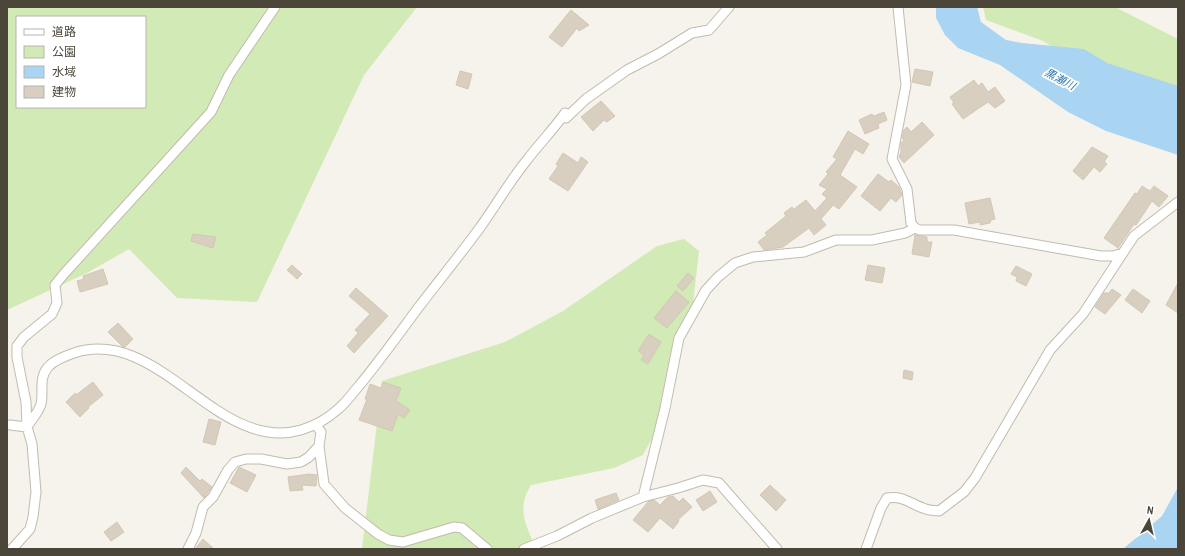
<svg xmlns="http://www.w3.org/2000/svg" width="1185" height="556" font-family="'Archivo Narrow','Noto Sans JP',sans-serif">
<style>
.green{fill:#d2eab5;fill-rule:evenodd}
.water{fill:#a9d4f2}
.building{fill:#d8cfc1;stroke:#d3c7b4}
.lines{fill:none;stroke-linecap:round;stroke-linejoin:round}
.street-casing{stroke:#c2bbae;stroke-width:11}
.street{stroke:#fff;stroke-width:9}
.labels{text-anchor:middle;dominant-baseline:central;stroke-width:3.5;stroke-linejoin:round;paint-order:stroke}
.water-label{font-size:11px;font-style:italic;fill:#2e7ab2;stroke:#fff}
</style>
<rect width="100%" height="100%" fill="#f6f3ec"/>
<path class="green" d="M7 7H417L364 75 257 302 177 298 129 249 87 273 7 310ZM17 17H145V107H17Z
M983 7H1115L1178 39V100L1095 73 1043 41 986 20Z
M684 239 699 251 693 304 657 429 643 455 614 468 531 485C516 509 526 525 536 549H362L382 381 505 342 563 311 657 246Z"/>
<path class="water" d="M936 7H977L981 22 1006 40 1022 43 1084 49 1107 63 1178 86V155L1106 131 1068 112 1000 65 958 48 945 35 936 18Z
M1178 487V549H1123L1162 516Z"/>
<path class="building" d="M571 10 589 25 579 31 577 28 562 47 549 37Z
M915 69 933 72 930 86 912 82Z
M460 71 472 74 468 89 456 85Z
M974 80 978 86 982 83 988 92 995 87 1005 101 995 108 988 102 963 119 952 104 954 103 950 97Z
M601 101 615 116 607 122 604 120 593 131 581 117Z
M884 112 887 120 878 124 879 128 865 134 859 120 872 114 874 116Z
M922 122 934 135 904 163 899 157 901 152V143L904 140 902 138 904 130 907 127 911 132Z
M848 131 869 144 863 154 855 149 840 175 857 187 839 209 833 205 821 219 826 225 814 235 809 228 783 247 764 250 758 242 767 235 765 233 786 216 784 213 792 207 794 209 806 200 815 211 827 198 822 194 827 189 819 185 828 174 826 172 837 159 833 157Z
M1092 147 1108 156 1104 162 1107 164 1100 172 1094 167 1083 180 1073 171Z
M563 153 578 163 581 157 588 162 568 191 549 179 558 166 556 164Z
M878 174 889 182 891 180 899 187 902 195 896 202 891 198 880 211 861 196Z
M1142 186 1150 191 1154 186 1168 196 1159 207 1152 201 1136 225 1134 224 1118 248 1104 238 1135 193 1137 194Z
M990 198 995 219 991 220 990 223 980 225V222L969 224 965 203Z
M193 234 216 237 213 248 191 241Z
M915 235 927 237V242H932L929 257 912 254Z
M292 265 302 274 297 279 287 270Z
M868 265 885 268 882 283 865 280Z
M1016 266 1032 274 1026 286 1016 281 1017 277 1011 274Z
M103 269 108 284 80 292 77 281 84 279 83 276Z
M688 273 694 278 683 291 677 286Z
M1178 283V313L1166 305Z
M356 288 388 316 354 353 347 346 358 333 355 330 370 314 349 296Z
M1112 289 1121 295 1105 314 1095 307 1104 293H1109Z
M1133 289 1150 301 1142 313 1125 300Z
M676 291 689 302 667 328 654 318Z
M118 323 133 339 124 348 108 332Z
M649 334 661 342 648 364 641 360 644 355 638 351Z
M904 370 913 372 912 380 903 378Z
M93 382 103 395 88 407 89 408 80 417 66 402 75 393 76 395Z
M383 382 401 388 396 401 410 410 404 418 398 414 392 431 359 420 367 399H365L370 384 381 388Z
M209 419 221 422 215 445 203 442Z
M186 467 200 481 202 479 212 487 204 498 181 473Z
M239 467 256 475 247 492 230 483Z
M309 474 317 475 316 486 302 485 303 490 290 491 288 477Z
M770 485 786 500 776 511 760 495Z
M710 491 717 502 703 511 696 500Z
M616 493 619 500 598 509 595 500Z
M673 496 679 502 683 498 692 507 678 520 679 521 673 529 660 518 648 532 633 520 648 502 654 500 660 505 668 497Z
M117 522 124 532 111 541 104 532Z
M203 539 214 549H195Z"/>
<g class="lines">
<defs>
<path id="street" d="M898 7 906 85 892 159 907 189 911 223 915 228 920 230H954L1101 256H1113L1123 253
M10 425 27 427C31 420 39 412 41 404 44 392 38 379 48 367 54 360 65 356 74 353 159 325 217 454 301 430 314 426 327 419 337 410 345 404 351 395 358 387 379 362 398 335 418 308 438 282 459 256 479 229 495 207 509 182 527 160 539 144 553 130 565 113L566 118 586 99 627 70 658 54 692 33 709 30 729 7
M316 425 321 432 319 446 324 484 345 508 378 534 389 540 403 542 454 527 462 528 487 549
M643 497 665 408 679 338 706 290 718 277 735 263 753 257 804 252 836 240H872L905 233 915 228
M12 549 30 529 33 517 36 492 32 444 27 427 26 402 17 357V346L24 337 52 314 57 303 55 285 63 275 211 112 229 75 275 7
M188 549 196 533 203 507 213 497 228 470 235 462 246 459H261L287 464 301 462 309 457 319 446
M524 549 557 536 592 518 643 497 678 488 703 480 719 483 777 549
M866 549 881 508 887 498C904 495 911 505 926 509 930 511 935 510 939 511L964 492 975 478 1050 350 1083 314 1134 236 1178 202"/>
</defs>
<use href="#street" class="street-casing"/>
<use href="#street" class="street"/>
</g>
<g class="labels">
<g class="water-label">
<text transform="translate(1060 79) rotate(28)">黒瀬川</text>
</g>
</g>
<rect width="1185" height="556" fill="none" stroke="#4b4439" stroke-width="16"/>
<rect x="16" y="16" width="130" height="92" fill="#ffffff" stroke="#b7b4b0"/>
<rect x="24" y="29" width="20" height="6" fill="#ffffff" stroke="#b7b4b0"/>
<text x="52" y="36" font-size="12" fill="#4b4439">道路</text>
<rect x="24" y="46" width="20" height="12" fill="#d2eab5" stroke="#b7b4b0"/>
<text x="52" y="56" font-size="12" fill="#4b4439">公園</text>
<rect x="24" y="66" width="20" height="12" fill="#a9d4f2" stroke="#b7b4b0"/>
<text x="52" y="76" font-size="12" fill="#4b4439">水域</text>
<rect x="24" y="86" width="20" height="12" fill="#d8cfc1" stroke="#b7b4b0"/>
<text x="52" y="96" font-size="12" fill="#4b4439">建物</text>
<g transform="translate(1149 520) rotate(8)" stroke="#ffffff" stroke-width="3" paint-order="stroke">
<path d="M0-3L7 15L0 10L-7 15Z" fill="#4b4439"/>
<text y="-6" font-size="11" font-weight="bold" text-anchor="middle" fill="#4b4439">N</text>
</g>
</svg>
